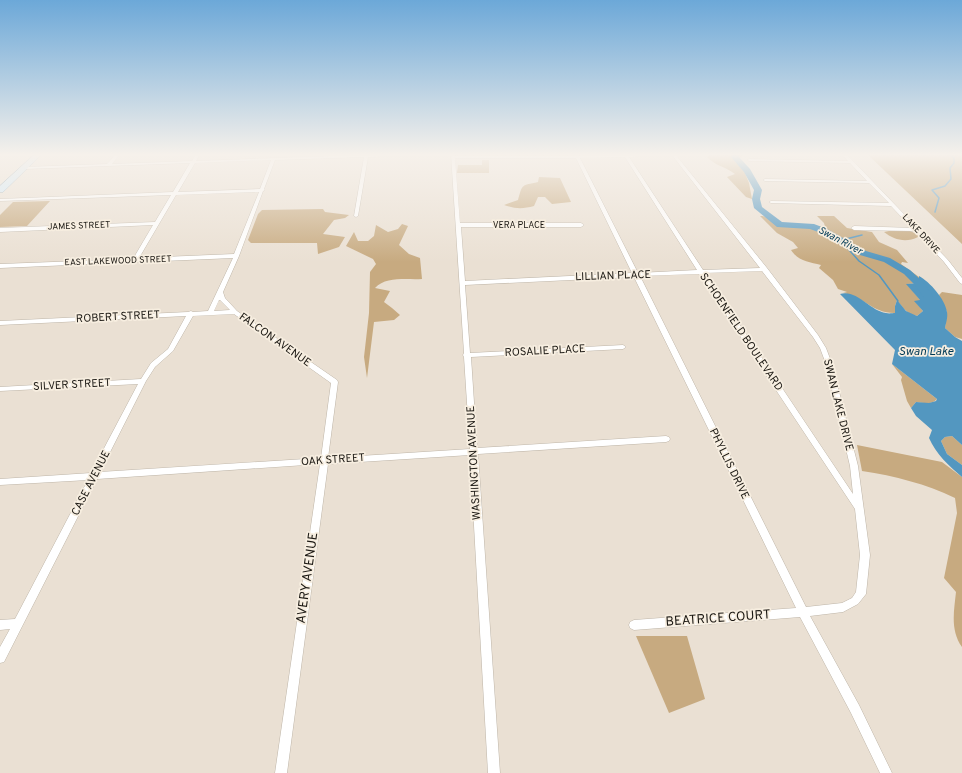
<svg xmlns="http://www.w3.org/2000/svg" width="962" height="773" font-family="Overpass,sans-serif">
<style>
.green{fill:#c7aa80}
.water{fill:#5397c0}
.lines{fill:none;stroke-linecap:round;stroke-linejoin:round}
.stream{stroke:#5397c0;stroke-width:1.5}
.river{fill:#5397c0;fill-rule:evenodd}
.minor-casing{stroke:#beb5a8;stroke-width:1}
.primary-casing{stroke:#7896a9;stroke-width:1}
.minor{fill:#fff;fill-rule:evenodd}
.primary{fill:#cde9fc;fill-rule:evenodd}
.labels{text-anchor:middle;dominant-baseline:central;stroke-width:3.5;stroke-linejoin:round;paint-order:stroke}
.far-street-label{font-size:9px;fill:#1a1712;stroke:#f7eee0}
.far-water-label{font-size:10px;font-style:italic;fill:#003a56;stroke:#f7eee0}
.street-label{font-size:11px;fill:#1a1712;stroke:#f7eee0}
.water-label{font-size:12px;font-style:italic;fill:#003a56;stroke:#f7eee0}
.near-street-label{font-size:13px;fill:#1a1712;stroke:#f7eee0}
</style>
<rect width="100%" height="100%" fill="#eae0d3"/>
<path class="green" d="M710 154H745L739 158 749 183 752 199 746 197 727 177 735 174C725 166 717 167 707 157Z
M867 154H962V244Z
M482 160H489V173H457L458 165H482Z
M539 177 560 178 571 202 552 204 545 197H538L534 206C523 209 515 209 504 205L518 200C523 183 521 186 538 182Z
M50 201 27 226 0 227V215L13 202Z
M323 209 325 212 349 215 345 218 334 220 323 234 345 237 339 247 318 254 317 243H251L248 240 258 214 262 210Z
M760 216C770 216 772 222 780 224 795 226 809 224 825 227L824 223 817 216H834L847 228 872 232 879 242 897 250 908 263 902 262 901 264 919 277V283L907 284 921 301H915L923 311 917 316C907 314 903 308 897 300L895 306 896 313C873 314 863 296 843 293L847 292 838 289 833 280 819 268 821 265C809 262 798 261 791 250L798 248 793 242 777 233Z
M402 224 408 226 399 245 409 254 420 258 422 279C407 280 386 276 375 288L390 291 384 302 392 308 400 315 394 320 374 322 367 378 364 357 369 313 370 272 376 264 373 259 346 246 354 232 358 241H368L374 236 376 225 388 232 398 229Z
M889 231H910L919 235 918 237C906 243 894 240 884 232Z
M942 292 962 295V339L955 337 945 328 947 312 939 295Z
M892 364 937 399C932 405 924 403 916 402L911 408 907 401 901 380 902 377Z
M952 436 962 445V465L947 454 941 441 945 437Z
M857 445 942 462 962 477V647C950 630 954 611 956 592L944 578 957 513 955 498C926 484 895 476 862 471Z
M636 636H687L705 699 669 713Z"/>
<path class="water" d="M919 276C930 282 945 299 947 312 948 317 946 323 945 328L955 337 962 341V445L952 436 945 437 941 441 947 454 962 465V477C949 466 936 454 929 438L932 430 916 416 911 408 916 402 929 403 936 401 937 399 892 364 895 350 840 294C857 289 870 311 886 313 889 314 893 313 895 313V306L897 300 906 311 917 316 923 311 914 301 920 300 906 284 919 283Z"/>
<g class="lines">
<path class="stream" d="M935 212 939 198 932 190 945 186 951 179 950 168 954 163V158L950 154
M862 235 842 240V242L859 261 879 275 898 301"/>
<path class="river" d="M732 154H738L739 157 750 169 762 190 760 199 762 207 782 222 814 224 827 229 866 251 890 258 910 270 922 281 933 296 932 298H924L915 285 904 274 884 262 860 255 821 233 810 229 777 227 754 208 752 199 754 190 744 172 731 157Z"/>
<defs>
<path id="minor" d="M116 154H120L112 164 192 161 196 154H200L196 161 387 154H419L417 155 368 157 358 216 356 217 354 216 364 157 275 160 264 189 265 190 263 191 239 256 223 292 225 298 237 311 337 380 338 382 328 458 470 449 464 357 463 355 464 353 451 154H455V156H575L574 154H578L579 156 623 154H675L767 268 818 335 826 348 832 364 858 466 870 555 866 594 858 604 843 612 810 616 859 705 892 773H880L851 713 800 617 634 630 630 628 629 625 630 622 634 620 796 608 634 277 465 285 470 353 623 345 626 347 623 349 471 357 477 448 666 436 669 437 670 439 669 441 666 442 478 454 500 773H488L470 455 328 464 287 773H275L320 464 97 479 4 662 0 663V647L10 629 0 630V620L15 619 88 480 0 485V479L91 473 138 384 0 391V387L141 379 151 363 168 349 186 316 0 325V321L188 312 191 311 193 312 208 311 233 258 0 268V264L133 259 153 225 0 232V228L155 222 171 195 0 201V199L173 192 190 163 24 169 22 168 24 167 107 164ZM672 155 760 268 703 270 629 157ZM625 157 697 270 638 273 580 158ZM455 158H576L632 273 465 281 461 227H581L584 225 581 223H460ZM271 160 260 189 178 192 195 163ZM259 192 234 254 139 258 176 195ZM762 271 813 337 820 348 826 364 850 466 853 494 705 273ZM699 274 855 509 860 555 856 592 852 598 842 603 806 607 640 276ZM219 300H220L230 310 214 311ZM234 314 331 383 321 458 100 472 146 381 155 367 173 351 193 316Z
M842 154H846L853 161 948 260 962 278V284L960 283 944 262 915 231 854 230 851 228 854 226 912 228 891 206 771 203 769 202 771 201 889 203 869 183 765 181 763 180 765 179 867 181 850 163 749 161 747 160 749 159 848 161Z"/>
<path id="primary" d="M35 154H42L3 192H0V186Z"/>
</defs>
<use href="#minor" class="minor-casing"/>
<use href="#primary" class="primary-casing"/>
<use href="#minor" class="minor"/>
<use href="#primary" class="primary"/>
</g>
<linearGradient id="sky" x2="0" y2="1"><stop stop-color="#6ca8d8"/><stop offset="0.59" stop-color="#f6f1eb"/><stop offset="1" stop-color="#f6f1eb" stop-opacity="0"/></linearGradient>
<rect width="962" height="262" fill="url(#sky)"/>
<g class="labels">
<g class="far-street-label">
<text x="519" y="225">VERA PLACE</text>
<text transform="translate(79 226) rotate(-2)">JAMES STREET</text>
<text transform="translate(921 234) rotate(47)">LAKE DRIVE</text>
<text transform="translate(118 261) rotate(-2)">EAST LAKEWOOD STREET</text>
</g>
<g class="far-water-label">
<text transform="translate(840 241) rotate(28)">Swan River</text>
</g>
<g class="street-label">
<text transform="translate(613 276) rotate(-2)">LILLIAN PLACE</text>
<text transform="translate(118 317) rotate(-3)">ROBERT STREET</text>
<text transform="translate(741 332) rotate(56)">SCHOENFIELD BOULEVARD</text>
<text transform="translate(275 340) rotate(35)">FALCON AVENUE</text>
<text transform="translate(545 351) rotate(-3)">ROSALIE PLACE</text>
<text transform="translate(72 385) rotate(-3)">SILVER STREET</text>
<text transform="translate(838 405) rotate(76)">SWAN LAKE DRIVE</text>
<text transform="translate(333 460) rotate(-4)">OAK STREET</text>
<text transform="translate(474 463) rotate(-93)">WASHINGTON AVENUE</text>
<text transform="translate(729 464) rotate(64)">PHYLLIS DRIVE</text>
<text transform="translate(91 483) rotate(-63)">CASE AVENUE</text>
</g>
<g class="water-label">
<text x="926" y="352">Swan Lake</text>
</g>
<g class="near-street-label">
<text transform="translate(308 578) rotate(-82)">AVERY AVENUE</text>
<text transform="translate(718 619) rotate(-4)">BEATRICE COURT</text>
</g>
</g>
</svg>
